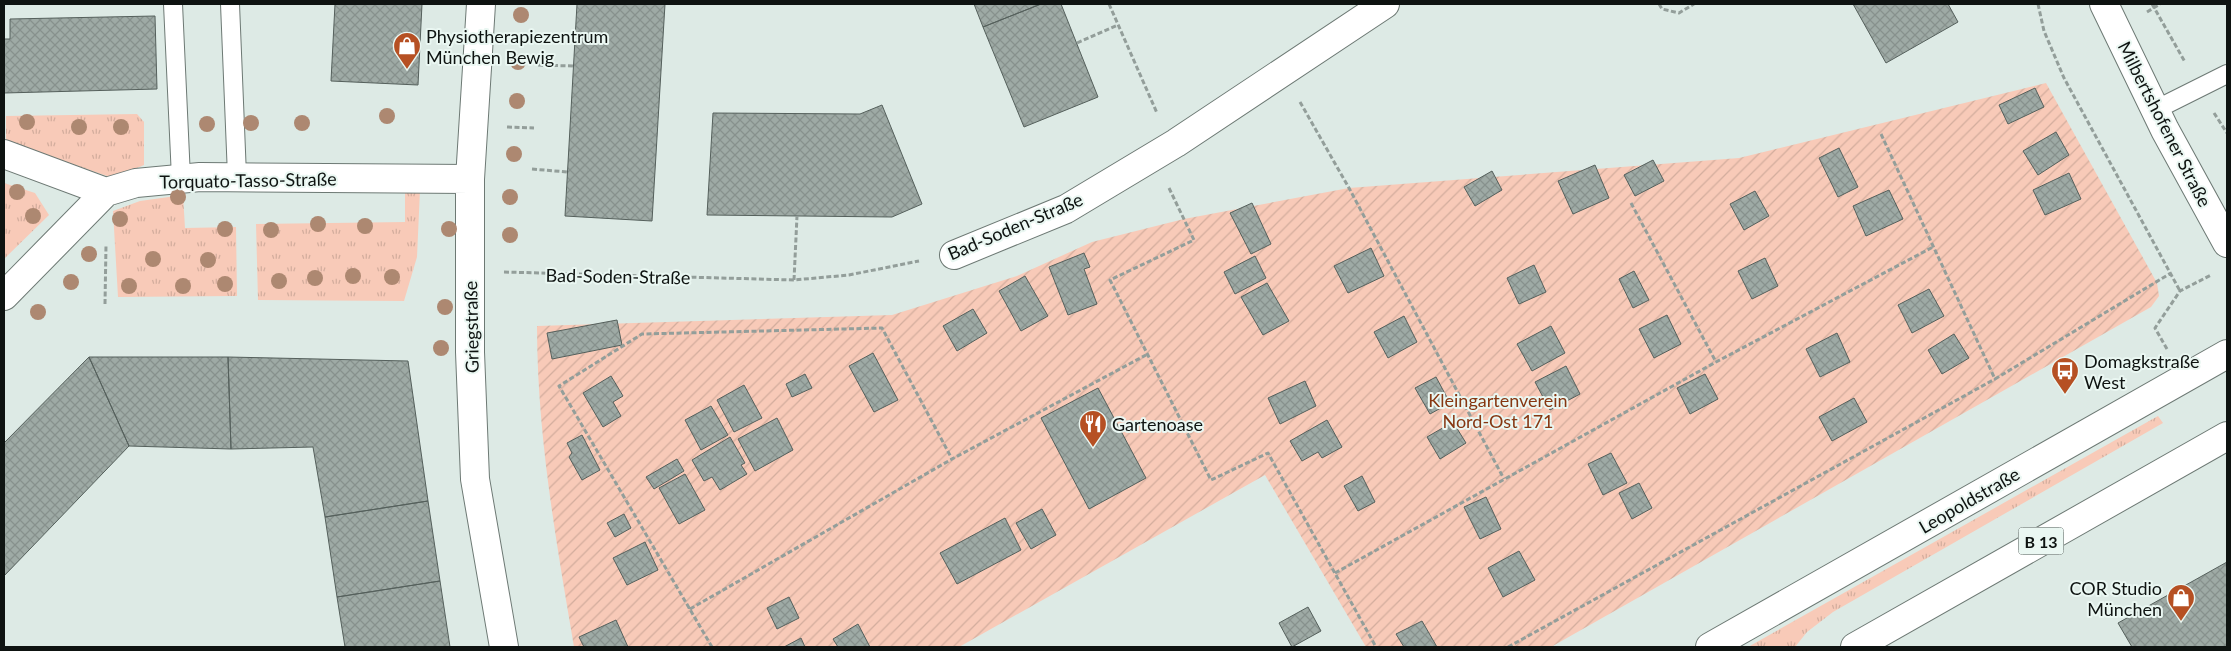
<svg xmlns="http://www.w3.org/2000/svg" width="2231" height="651" font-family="Lato,sans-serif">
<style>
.grass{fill:url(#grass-tufts)}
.garden{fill:url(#garden-furrows)}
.building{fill:url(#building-cross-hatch);stroke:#55605c}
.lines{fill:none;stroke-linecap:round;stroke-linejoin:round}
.lane-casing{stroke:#6d7974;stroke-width:20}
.street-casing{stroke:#6d7974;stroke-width:30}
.primary-casing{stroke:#6d7974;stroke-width:30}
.path{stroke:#939e9a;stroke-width:3;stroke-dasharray:5 2.5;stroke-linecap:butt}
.lane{stroke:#fff;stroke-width:18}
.street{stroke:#fff;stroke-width:28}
.primary{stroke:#fff;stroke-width:28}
.tree{fill:#ad8871}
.labels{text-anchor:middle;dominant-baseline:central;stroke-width:4;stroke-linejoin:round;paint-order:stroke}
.shield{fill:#eaf7f2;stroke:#505754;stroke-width:1}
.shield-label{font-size:16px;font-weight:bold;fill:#0e1311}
.poi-label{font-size:18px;fill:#0e1311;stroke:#eaf7f2;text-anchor:start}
.street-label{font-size:18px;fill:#0e1311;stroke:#eaf7f2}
.park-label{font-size:18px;fill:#863712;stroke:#eaf7f2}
</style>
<defs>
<pattern id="grass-tufts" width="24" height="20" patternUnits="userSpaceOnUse" patternTransform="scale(1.25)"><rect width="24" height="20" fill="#f8cab8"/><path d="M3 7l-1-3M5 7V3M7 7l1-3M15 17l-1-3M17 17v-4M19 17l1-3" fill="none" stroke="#d3ad9d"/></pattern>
<pattern id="garden-furrows" width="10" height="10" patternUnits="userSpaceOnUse" patternTransform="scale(1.25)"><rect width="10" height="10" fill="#f8cab8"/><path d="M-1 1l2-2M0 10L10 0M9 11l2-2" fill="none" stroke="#d3ad9d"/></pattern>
<pattern id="building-cross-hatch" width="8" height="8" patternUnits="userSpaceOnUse" patternTransform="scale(1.25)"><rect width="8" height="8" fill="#9eaaa5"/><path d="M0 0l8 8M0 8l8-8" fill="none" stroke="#87918d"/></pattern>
</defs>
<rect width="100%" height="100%" fill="#ddeae5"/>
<path class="grass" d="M137 114 144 122V165L113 178 6 142V116Z
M4 183 35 193 49 215 4 259Z
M405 190H420L417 257 404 301 258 300 256 224 405 222Z
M183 195 185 228 236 227 237 296 118 297 113 211 140 201Z
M2158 416 2163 423 1833 612 1807 632 1795 647H1748Z"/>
<path class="garden" d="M2046 83 2157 283 2159 296 2151 307 1551 647H1366L1265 475 959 647H574C556 541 537 434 537 326L892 315 1017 276 1092 242 1184 219 1349 188 1739 158Z"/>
<path class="building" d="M335 4H422L418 85 331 81Z
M577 4H665L652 221 565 216Z
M974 4H1041L983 27Z
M1041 4H1061L1098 97 1024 127 983 27Z
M1853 4H1948L1958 22 1886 63Z
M155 16 157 89 4 93V39H10V19Z
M2035 88 2044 107 2008 124 1999 105Z
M882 105 922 204 892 217 707 215 713 113 860 114Z
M2056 132 2069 155 2038 175 2023 151Z
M1839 148 1858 187 1838 197 1819 158Z
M1653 160 1664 181 1635 196 1624 175Z
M1595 165 1609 198 1573 214 1558 181Z
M1492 171 1502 190 1475 206 1464 187Z
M2069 173 2081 199 2045 215 2033 190Z
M1889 190 1903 219 1866 236 1853 206Z
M1755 191 1769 216 1744 230 1730 204Z
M1252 203 1271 244 1251 254 1230 213Z
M1371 248 1384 276 1348 293 1334 266Z
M1084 253 1090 267 1084 269 1097 304 1068 315 1049 267Z
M1255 256 1266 278 1235 294 1224 272Z
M1765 258 1778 286 1752 299 1738 271Z
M1534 265 1546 292 1519 304 1507 278Z
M1634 271 1649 300 1633 308 1619 279Z
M1025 276 1048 316 1021 331 999 291Z
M1267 283 1289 321 1263 335 1241 297Z
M1929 289 1944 316 1912 333 1898 305Z
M973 309 987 333 957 351 943 326Z
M1667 315 1681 344 1654 358 1639 329Z
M1404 316 1417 342 1388 358 1374 332Z
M617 320 622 345 552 359 547 333Z
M1551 326 1565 353 1532 371 1517 344Z
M1837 333 1850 362 1820 377 1806 349Z
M1954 334 1969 358 1942 374 1928 350Z
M873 353 898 400 874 412 849 366Z
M89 357 129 446 4 576V443Z
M89 357H228L231 449 129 446Z
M228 357 408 361 428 501 325 517 313 447 231 449Z
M1566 366 1580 394 1550 410 1535 382Z
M805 374 812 388 792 397 786 384Z
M1705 374 1718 399 1690 414 1677 388Z
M611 376 623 396 613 402 621 416 603 427 583 393Z
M1436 377 1450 403 1430 414 1415 388Z
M1305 381 1316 406 1280 424 1268 398Z
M744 385 762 418 734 432 717 400Z
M1098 388 1146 478 1089 509 1041 418Z
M1854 398 1867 422 1832 441 1819 417Z
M711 406 728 435 701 450 685 420Z
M777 418 793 450 755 471 738 439Z
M1327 420 1342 447 1322 458 1318 452 1302 461 1290 441Z
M1453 422 1466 443 1440 459 1427 437Z
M582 435 600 470 582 480 569 457 572 453 567 443Z
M730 437 745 463 741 465 747 474 720 490 712 477 704 481 692 460Z
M1611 453 1627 483 1603 495 1588 464Z
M677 459 684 471 654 489 646 477Z
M685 474 705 510 679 524 659 488Z
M1362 476 1375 502 1358 511 1344 486Z
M1639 483 1652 508 1632 519 1619 493Z
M1486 497 1501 529 1480 539 1464 507Z
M428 501 440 581 337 597 325 517Z
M1042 509 1056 535 1031 549 1016 523Z
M624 514 631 528 615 537 607 523Z
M1005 518 1021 550 957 584 940 553Z
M645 542 658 570 627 585 613 558Z
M1519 551 1535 580 1503 597 1488 568Z
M2227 562V647H2132L2118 623Z
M440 581 450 647H345L337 597Z
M789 597 799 618 777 629 767 608Z
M1308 607 1321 631 1292 647 1279 623Z
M616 620 628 647H584L579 637Z
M1422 621 1437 647H1404L1396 634Z
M858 624 870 647H838L833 639Z
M801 638 805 647H784Z"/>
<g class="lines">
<defs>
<path id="lane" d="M173 4 181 178
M230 4 237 176
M2155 110 2227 74"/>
<path id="street" d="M481 4 470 179V352L475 479 504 647
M2104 4 2165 130 2227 243
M4 154 106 192 136 183 200 177 470 179
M954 255 1066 209 1176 143 1385 4
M4 296 106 192"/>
<path id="primary" d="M1710 647 2227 354
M1855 647 2227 436"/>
</defs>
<use href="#lane" class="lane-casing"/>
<use href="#street" class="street-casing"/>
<use href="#primary" class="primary-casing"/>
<path class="path" d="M1109 4 1157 113
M1659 4 1662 9 1679 13 1694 4
M2038 4 2044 31 2064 78 2180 291
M2152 4 2185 62
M2147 12 2160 4
M1077 43 1118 25
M538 65 573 66
M1300 102 1349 188 1504 479
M2214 113 2227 133
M507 127 534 128
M1881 134 1995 379 2171 273
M532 169 567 172
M1169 188 1194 240 1110 280 1211 480 1268 453 1376 647
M1631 203 1716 362
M504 272 794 280 849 275 919 261
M794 280 797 216
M105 304 106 245
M2167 349 2155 328 2180 291 2211 275
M1335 573 1716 362 1933 247
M690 609 952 459 1146 355
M712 647 559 386 642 334 882 328 952 459
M1508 647 1995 379"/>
<use href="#lane" class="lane"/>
<use href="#street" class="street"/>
<use href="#primary" class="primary"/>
</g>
<g class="tree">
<circle cx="521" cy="15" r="8"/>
<circle cx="518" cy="62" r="8"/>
<circle cx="517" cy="101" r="8"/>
<circle cx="387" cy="116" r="8"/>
<circle cx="27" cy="122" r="8"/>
<circle cx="251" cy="123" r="8"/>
<circle cx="302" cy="123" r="8"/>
<circle cx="207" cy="124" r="8"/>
<circle cx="79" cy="127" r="8"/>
<circle cx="121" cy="127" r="8"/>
<circle cx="514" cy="154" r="8"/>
<circle cx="17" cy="192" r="8"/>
<circle cx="178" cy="197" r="8"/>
<circle cx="510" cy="197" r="8"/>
<circle cx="33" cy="216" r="8"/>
<circle cx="120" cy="219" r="8"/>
<circle cx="318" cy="224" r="8"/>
<circle cx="365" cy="226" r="8"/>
<circle cx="225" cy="229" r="8"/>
<circle cx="449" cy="229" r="8"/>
<circle cx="271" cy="230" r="8"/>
<circle cx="510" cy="235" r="8"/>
<circle cx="89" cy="254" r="8"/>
<circle cx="153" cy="259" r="8"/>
<circle cx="208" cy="260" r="8"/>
<circle cx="353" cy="276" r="8"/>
<circle cx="392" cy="277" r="8"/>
<circle cx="315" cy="278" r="8"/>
<circle cx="279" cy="281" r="8"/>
<circle cx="71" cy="282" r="8"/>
<circle cx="225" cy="284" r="8"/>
<circle cx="129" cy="286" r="8"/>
<circle cx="183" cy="286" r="8"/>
<circle cx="445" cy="307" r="8"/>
<circle cx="38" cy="312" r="8"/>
<circle cx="441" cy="348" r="8"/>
</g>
<defs>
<symbol id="shop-pin" viewBox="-11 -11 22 30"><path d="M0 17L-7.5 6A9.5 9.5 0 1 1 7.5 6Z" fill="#b65023" stroke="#eaf7f2"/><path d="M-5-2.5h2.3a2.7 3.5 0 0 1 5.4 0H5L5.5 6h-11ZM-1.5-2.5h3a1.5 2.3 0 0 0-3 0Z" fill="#fff"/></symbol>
<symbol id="bus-pin" viewBox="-11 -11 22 30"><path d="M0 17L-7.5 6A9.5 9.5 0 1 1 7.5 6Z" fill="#b65023" stroke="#eaf7f2"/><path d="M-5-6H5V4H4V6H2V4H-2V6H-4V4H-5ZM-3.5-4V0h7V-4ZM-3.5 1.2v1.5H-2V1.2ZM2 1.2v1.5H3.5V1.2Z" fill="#fff"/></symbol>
<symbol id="restaurant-pin" viewBox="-11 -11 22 30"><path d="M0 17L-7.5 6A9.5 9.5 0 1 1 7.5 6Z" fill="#b65023" stroke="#eaf7f2"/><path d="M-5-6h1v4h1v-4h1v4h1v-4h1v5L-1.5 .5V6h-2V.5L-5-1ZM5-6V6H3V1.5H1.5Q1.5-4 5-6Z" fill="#fff"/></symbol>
</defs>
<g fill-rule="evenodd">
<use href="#shop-pin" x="391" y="30" width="32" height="43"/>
<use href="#bus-pin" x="2049" y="355" width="32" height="43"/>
<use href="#restaurant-pin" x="1077" y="408" width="32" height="43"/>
<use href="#shop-pin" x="2165" y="582" width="32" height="43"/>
</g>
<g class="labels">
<rect class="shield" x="2018.5" y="527.5" width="45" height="27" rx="4"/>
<g class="shield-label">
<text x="2041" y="541">B 13</text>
</g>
<g class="poi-label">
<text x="426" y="36">Physiotherapiezentrum<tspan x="426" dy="21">München Bewig</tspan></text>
<text x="2084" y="361">Domagkstraße<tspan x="2084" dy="21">West</tspan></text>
<text x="1112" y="424">Gartenoase</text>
<text x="2162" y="588" text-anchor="end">COR Studio<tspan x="2162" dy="21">München</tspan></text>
</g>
<g class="street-label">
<text transform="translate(2165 124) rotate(63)">Milbertshofener Straße</text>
<text transform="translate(248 180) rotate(-1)">Torquato-Tasso-Straße</text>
<text transform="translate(1015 226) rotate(-23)">Bad-Soden-Straße</text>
<text transform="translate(618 276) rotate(1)">Bad-Soden-Straße</text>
<text transform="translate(471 327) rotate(-91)">Griegstraße</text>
<text transform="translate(1969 500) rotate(-30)">Leopoldstraße</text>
</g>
<g class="park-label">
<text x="1498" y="400">Kleingartenverein<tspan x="1498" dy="21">Nord-Ost 171</tspan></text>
</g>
</g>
<rect width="2231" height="651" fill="none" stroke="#0e1311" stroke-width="10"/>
</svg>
